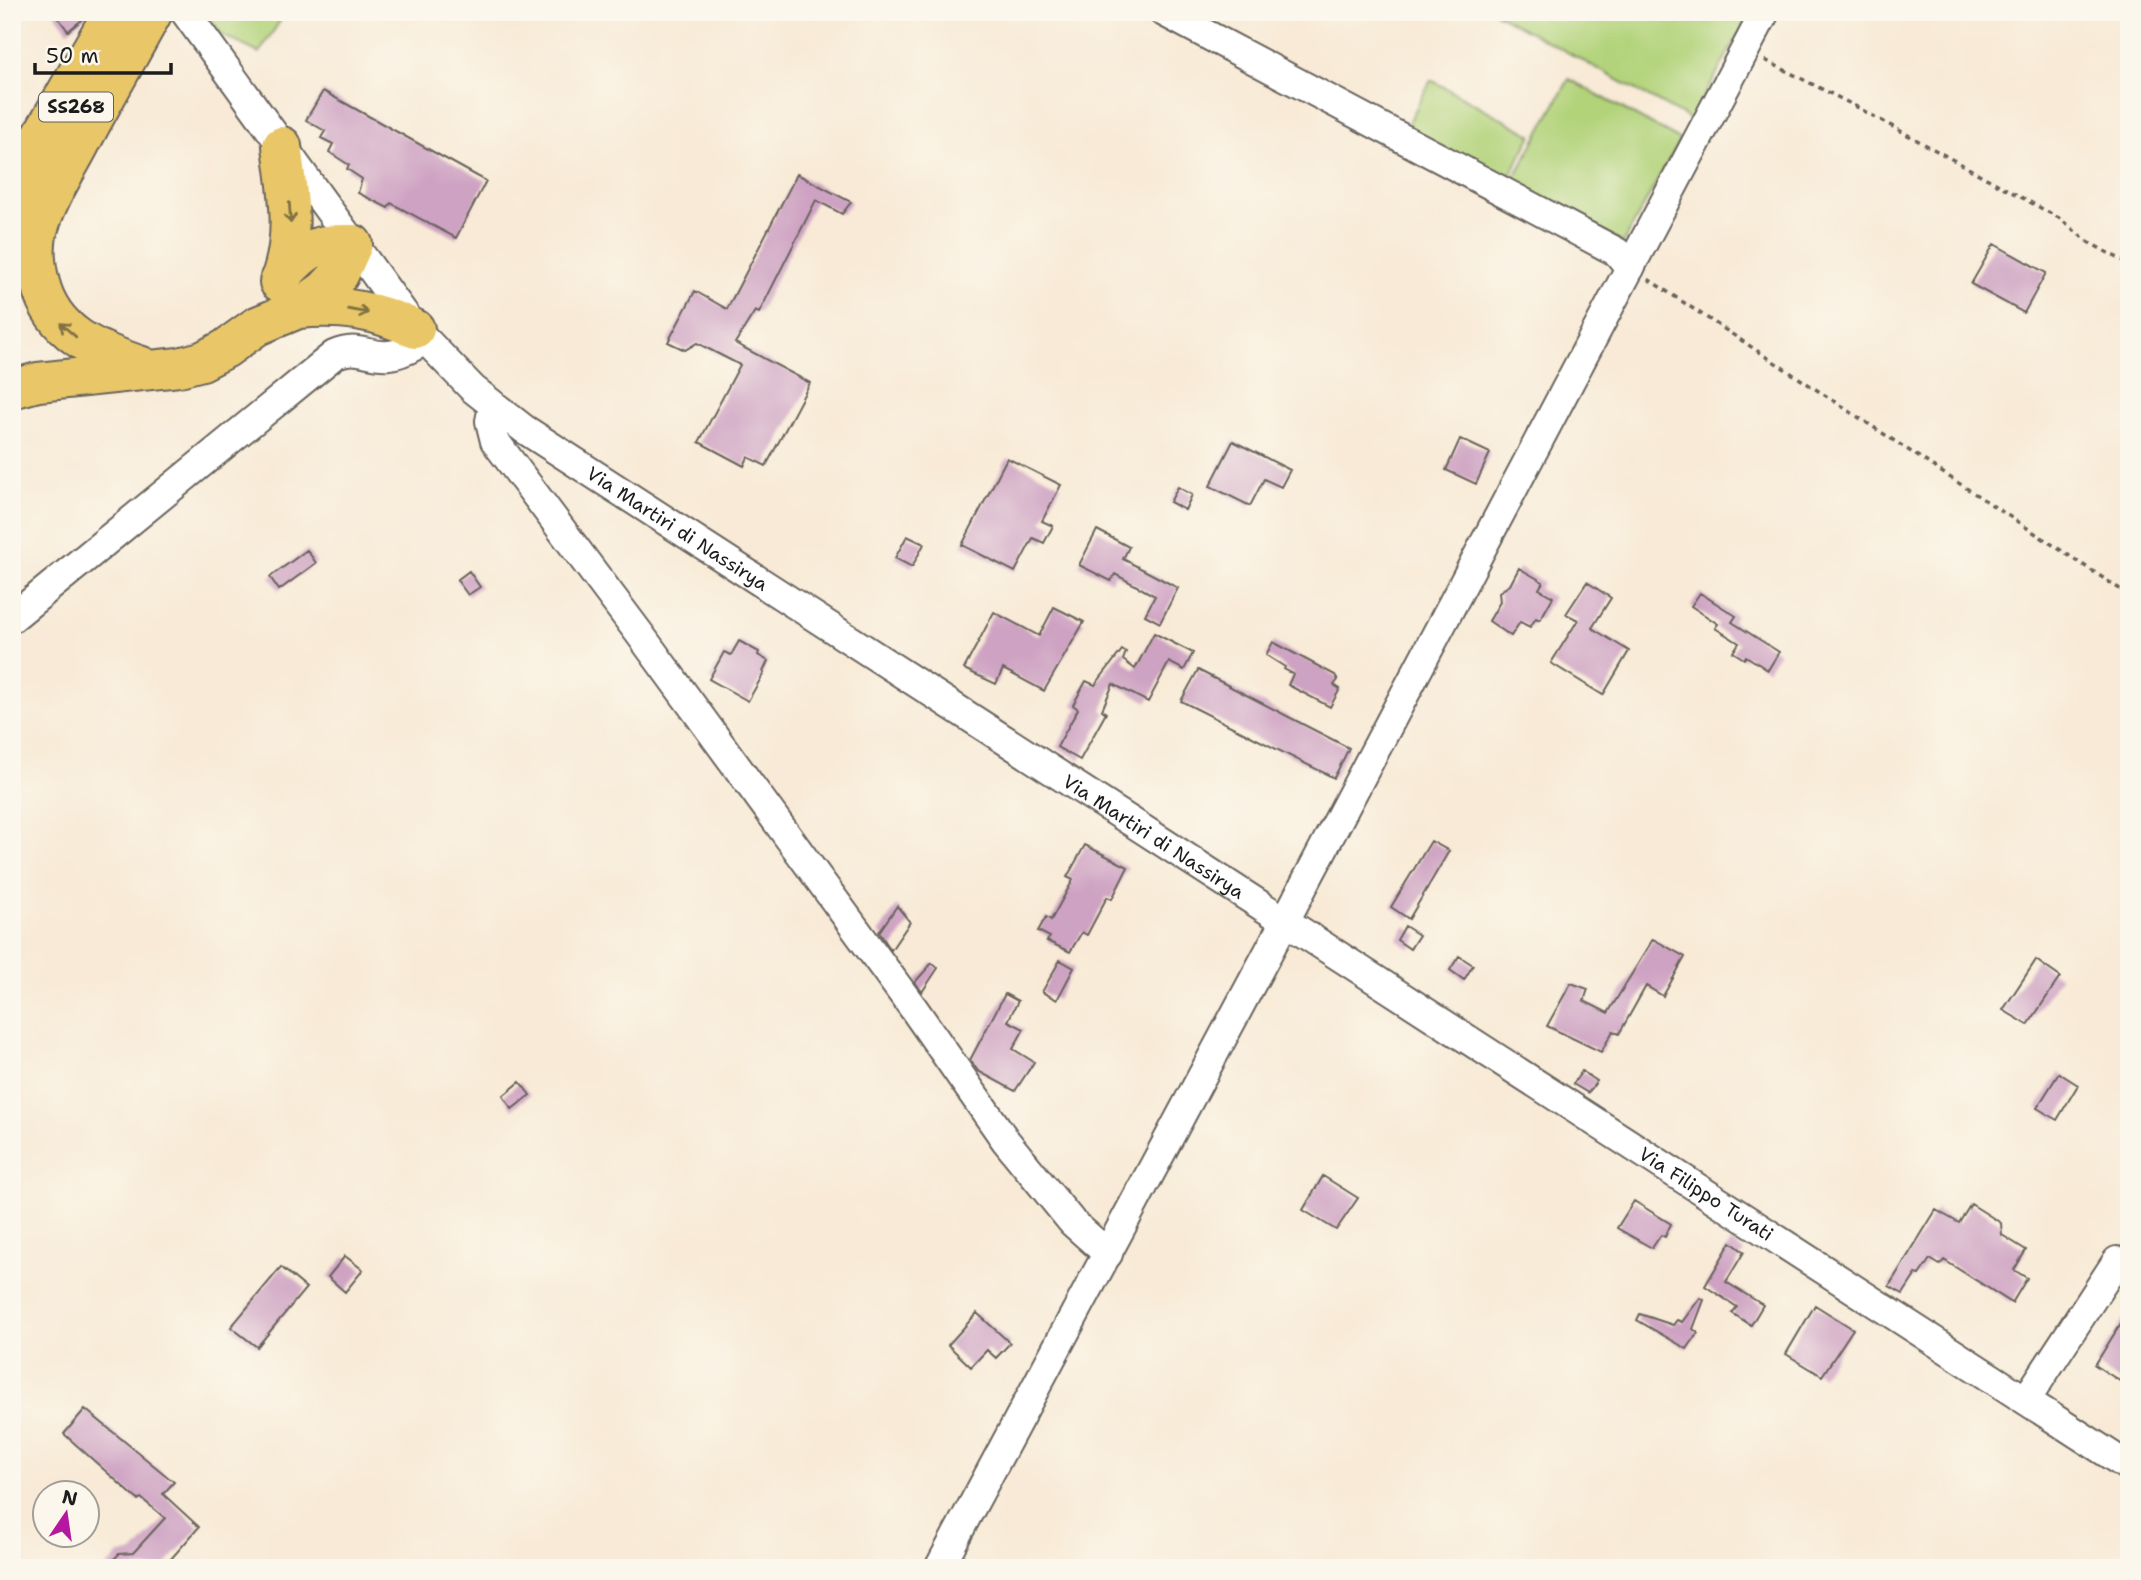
<svg xmlns="http://www.w3.org/2000/svg" width="2141" height="1580" font-family="'Shantell Sans',sans-serif">
<style>
.green{fill:#b2d37a;stroke:#67784b;stroke-width:2}
.building{fill:#cea2c2}
.lines{fill:none;stroke-linecap:round;stroke-linejoin:round}
.minor-casing{stroke:#69645d;stroke-width:32}
.highway-casing{stroke:#69645d;stroke-width:42}
.path{stroke:#69645d;stroke-width:3.5;stroke-dasharray:5 5;stroke-linecap:butt}
.minor{stroke:#fff;stroke-width:28}
.highway{stroke:#e9c769;stroke-width:38}
.oneway{stroke:#827242}
.labels{text-anchor:middle;dominant-baseline:central;stroke-width:5;stroke-linejoin:round;paint-order:stroke}
.shield{fill:#fbf7ec;stroke:#5f5e5a;stroke-width:2}
.shield-label{font-size:18px;font-weight:bold;fill:#1c1c1c}
.street-label{font-size:19px;fill:#1c1c1c;stroke:#fbf7ec}
</style>
<rect width="100%" height="100%" fill="#fbf7ec"/>
<filter id="ink" filterUnits="userSpaceOnUse"><feTurbulence type="fractalNoise" baseFrequency=".0143" numOctaves="2"/><feDisplacementMap in="SourceGraphic" scale="14" xChannelSelector="R" yChannelSelector="G"/><feConvolveMatrix kernelMatrix="1 2 1 2 8 2 1 2 1" color-interpolation-filters="sRGB"/></filter>
<filter id="wash" filterUnits="userSpaceOnUse"><feTurbulence type="fractalNoise" baseFrequency=".00686" numOctaves="4" result="noise"/><feDisplacementMap in="SourceGraphic" scale="28" xChannelSelector="R" yChannelSelector="G"/><feGaussianBlur stdDeviation="1.57" result="paint"/><feColorMatrix in="noise" values="0 0 0 0 0 0 0 0 0 0 0 0 0 0 0 0 0 1.4 0 .05"/><feComposite in="paint" operator="in"/></filter>
<g filter="url(#wash)">
<rect width="100%" height="100%" fill="#f8ead6"/>
<path class="green" d="M206 12H286L259 53 222 35Z
M1494 12H1751L1691 120Z
M1569 79 1680 140 1623 243 1512 182Z
M1431 80 1532 135 1503 188 1403 133Z"/>
<g id="blocks">
<path class="building" d="M54 12H88L83 19 68 31Z
M323 91 486 181 456 238 391 203 388 208 358 193 362 179 347 169 349 165 329 152 333 144 321 138 325 131 306 120Z
M797 174 851 202 842 214 816 200 759 313 755 311 735 343 810 383 766 466 748 457 744 466 699 442 740 365 697 343 685 350 668 342 695 291 727 309Z
M1994 244 2046 273 2024 313 1971 284Z
M1460 439 1490 453 1476 484 1446 470Z
M1233 441 1290 470 1281 487 1264 479 1250 506 1210 486Z
M1007 458 1061 485 1042 521 1053 526 1044 543 1033 538 1015 572 962 545Z
M1178 487 1192 495 1185 510 1170 502Z
M1097 530 1129 547 1123 559 1178 588 1160 623 1145 615 1155 596 1115 574 1111 581 1079 565Z
M907 536 924 544 912 567 895 558Z
M307 550 316 563 279 590 270 577Z
M1519 568 1543 582 1539 589 1553 597 1540 620 1536 618 1530 627 1520 622 1511 636 1489 621 1500 602 1499 592 1510 585Z
M469 571 480 587 468 595 457 580Z
M1587 582 1611 598 1592 628 1629 651 1603 695 1551 663 1578 620 1566 614Z
M1700 593 1736 616 1732 622 1779 652 1768 670 1746 656 1744 659 1733 652 1739 643 1715 628 1718 624 1691 606Z
M1054 607 1084 622 1044 691 1003 669 996 684 964 669 994 612 1039 636Z
M1154 633 1193 653 1184 670 1169 662 1148 702 1113 684 1102 710 1106 713 1080 760 1057 747 1078 709 1073 705 1086 681 1095 685 1122 650 1126 652 1123 660 1135 669Z
M739 641 759 652 758 655 768 661 763 672 764 673 748 701 709 679 724 652 731 655Z
M1273 642 1335 675 1338 680 1334 685 1340 689 1330 707 1288 685 1293 674 1284 669 1285 667 1266 655Z
M1198 670 1349 748 1334 778 1181 701Z
M1431 841 1449 851 1409 919 1391 907Z
M1085 845 1128 867 1112 899 1107 897 1087 935 1082 932 1070 952 1047 941 1050 937 1038 931 1046 917 1051 920 1073 880 1067 877Z
M897 906 910 922 891 950 879 932Z
M1405 926 1419 935 1410 949 1397 940Z
M1653 939 1685 957 1663 996 1646 986 1619 1034 1613 1031 1601 1052 1547 1026 1571 983 1588 989 1584 1001 1608 1013Z
M1459 956 1473 965 1464 980 1450 970Z
M1060 960 1074 968 1057 1000 1042 992Z
M2036 960 2060 977 2028 1025 2003 1010Z
M932 963 938 968 922 992 915 982Z
M1005 994 1018 1001 1008 1021 1024 1029 1013 1049 1034 1062 1015 1091 978 1071 970 1060Z
M1582 1071 1597 1081 1588 1093 1573 1084Z
M2059 1073 2078 1085 2057 1120 2037 1108Z
M520 1082 530 1095 512 1109 503 1096Z
M1323 1176 1358 1198 1336 1230 1303 1210Z
M1634 1201 1671 1224 1665 1237 1661 1235 1652 1248 1617 1228Z
M1971 1204 2001 1223 2002 1235 2026 1250 2014 1270 2027 1278 2012 1303 1944 1260 1940 1265 1930 1259 1919 1275 1916 1274 1903 1294 1889 1286 1936 1210 1959 1223Z
M1731 1242 1744 1252 1726 1282 1763 1305 1751 1325 1732 1313 1737 1307 1705 1286Z
M345 1256 363 1270 345 1292 328 1277Z
M281 1267 306 1288 257 1347 231 1327Z
M1700 1298 1704 1300 1693 1329 1698 1333 1687 1349 1637 1320 1640 1314 1673 1325 1677 1320 1682 1322Z
M1815 1305 1853 1329 1822 1376 1786 1354Z
M2129 1310V1387L2095 1365Z
M977 1313 1010 1343 996 1358 987 1350 971 1367 948 1345Z
M85 1409 174 1482 163 1494 199 1527 163 1568H105L119 1554 133 1553 165 1518 141 1498 138 1500 64 1434Z"/>
</g>
</g>
<g filter="url(#ink)">
<use href="#blocks" fill-opacity="0" stroke="#69645d" stroke-width="2"/>
<g class="lines">
<defs>
<g id="minor">
<path id="s1" d="M185 12 415 329 473 389 524 429 2129 1467"/>
<path d="M1164 12 1617 252 1630 268"/>
<path d="M493 407 490 421 495 441 639 633 914 1009 1006 1141 1072 1222 1108 1254"/>
<path d="M12 618 334 355C359 344 366 357 389 355 402 354 414 346 425 340"/>
<path d="M2026 1400 2117 1261 2129 1268"/>
<path d="M939 1568 1285 921 1765 12"/>
</g>
<path id="highway" d="M39 140 113 12
M12 202 66 122
M279 282C297 237 288 192 282 146
M298 309C342 305 376 310 415 329
M142 366C96 351 53 334 40 283 36 267 34 251 37 235 44 205 63 176 78 148 102 102 128 58 153 12
M12 389 38 382 179 367 202 361 225 349 257 326 298 309 325 290 339 275 353 244C313 243 306 249 280 278"/>
</defs>
<use href="#minor" class="minor-casing"/>
<use href="#highway" class="highway-casing"/>
<path class="path" d="M1765 60 1855 106 2059 218 2088 242 2129 264
M1648 279 2129 595"/>
<use href="#minor" class="minor"/>
<use href="#highway" class="highway"/>
</g>
<defs><path id="oneway-shaft" d="M-6 0H5M1.5-3L5.5 0L1.5 3" fill="none" stroke-width="1.6" stroke-linecap="round" stroke-linejoin="round" transform="scale(1.75)"/></defs>
<g class="oneway">
<use href="#oneway-shaft" transform="translate(290 213) rotate(86)"/>
<use href="#oneway-shaft" transform="translate(358 311) rotate(10)"/>
<use href="#oneway-shaft" transform="translate(68 330) rotate(-139)"/>
</g>
</g>
<g class="labels">
<rect class="shield" x="39" y="92.5" width="74" height="29" rx="5"/>
<g class="shield-label">
<text x="76" y="107">SS268</text>
</g>
<g class="street-label">
<text stroke="none"><textPath href="#s1" startOffset="723">Via Martiri di Nassirya</textPath></text>
<text stroke="none"><textPath href="#s1" startOffset="1290">Via Martiri di Nassirya</textPath></text>
<text stroke="none"><textPath href="#s1" startOffset="1948">Via Filippo Turati</textPath></text>
</g>
</g>
<rect width="2141" height="1580" fill="none" stroke="#fbf7ec" stroke-width="42"/>
<g transform="translate(66 1514) rotate(13)"><circle r="33" fill="#fbf7ec" stroke="#a29f99" stroke-width="2"/>
<path d="M0-5L12 26L0 18L-12 26Z" fill="#b5179e"/>
<text y="-10" font-size="19" font-weight="bold" text-anchor="middle" fill="#1c1c1c">N</text>
</g>
<path d="M35 63v10h136v-10" fill="none" stroke="#1c1c1c" stroke-width="3.5"/>
<text x="46" y="63" font-size="21" fill="#1c1c1c" stroke="#fbf7ec" stroke-width="5" paint-order="stroke">50 m</text>
</svg>
